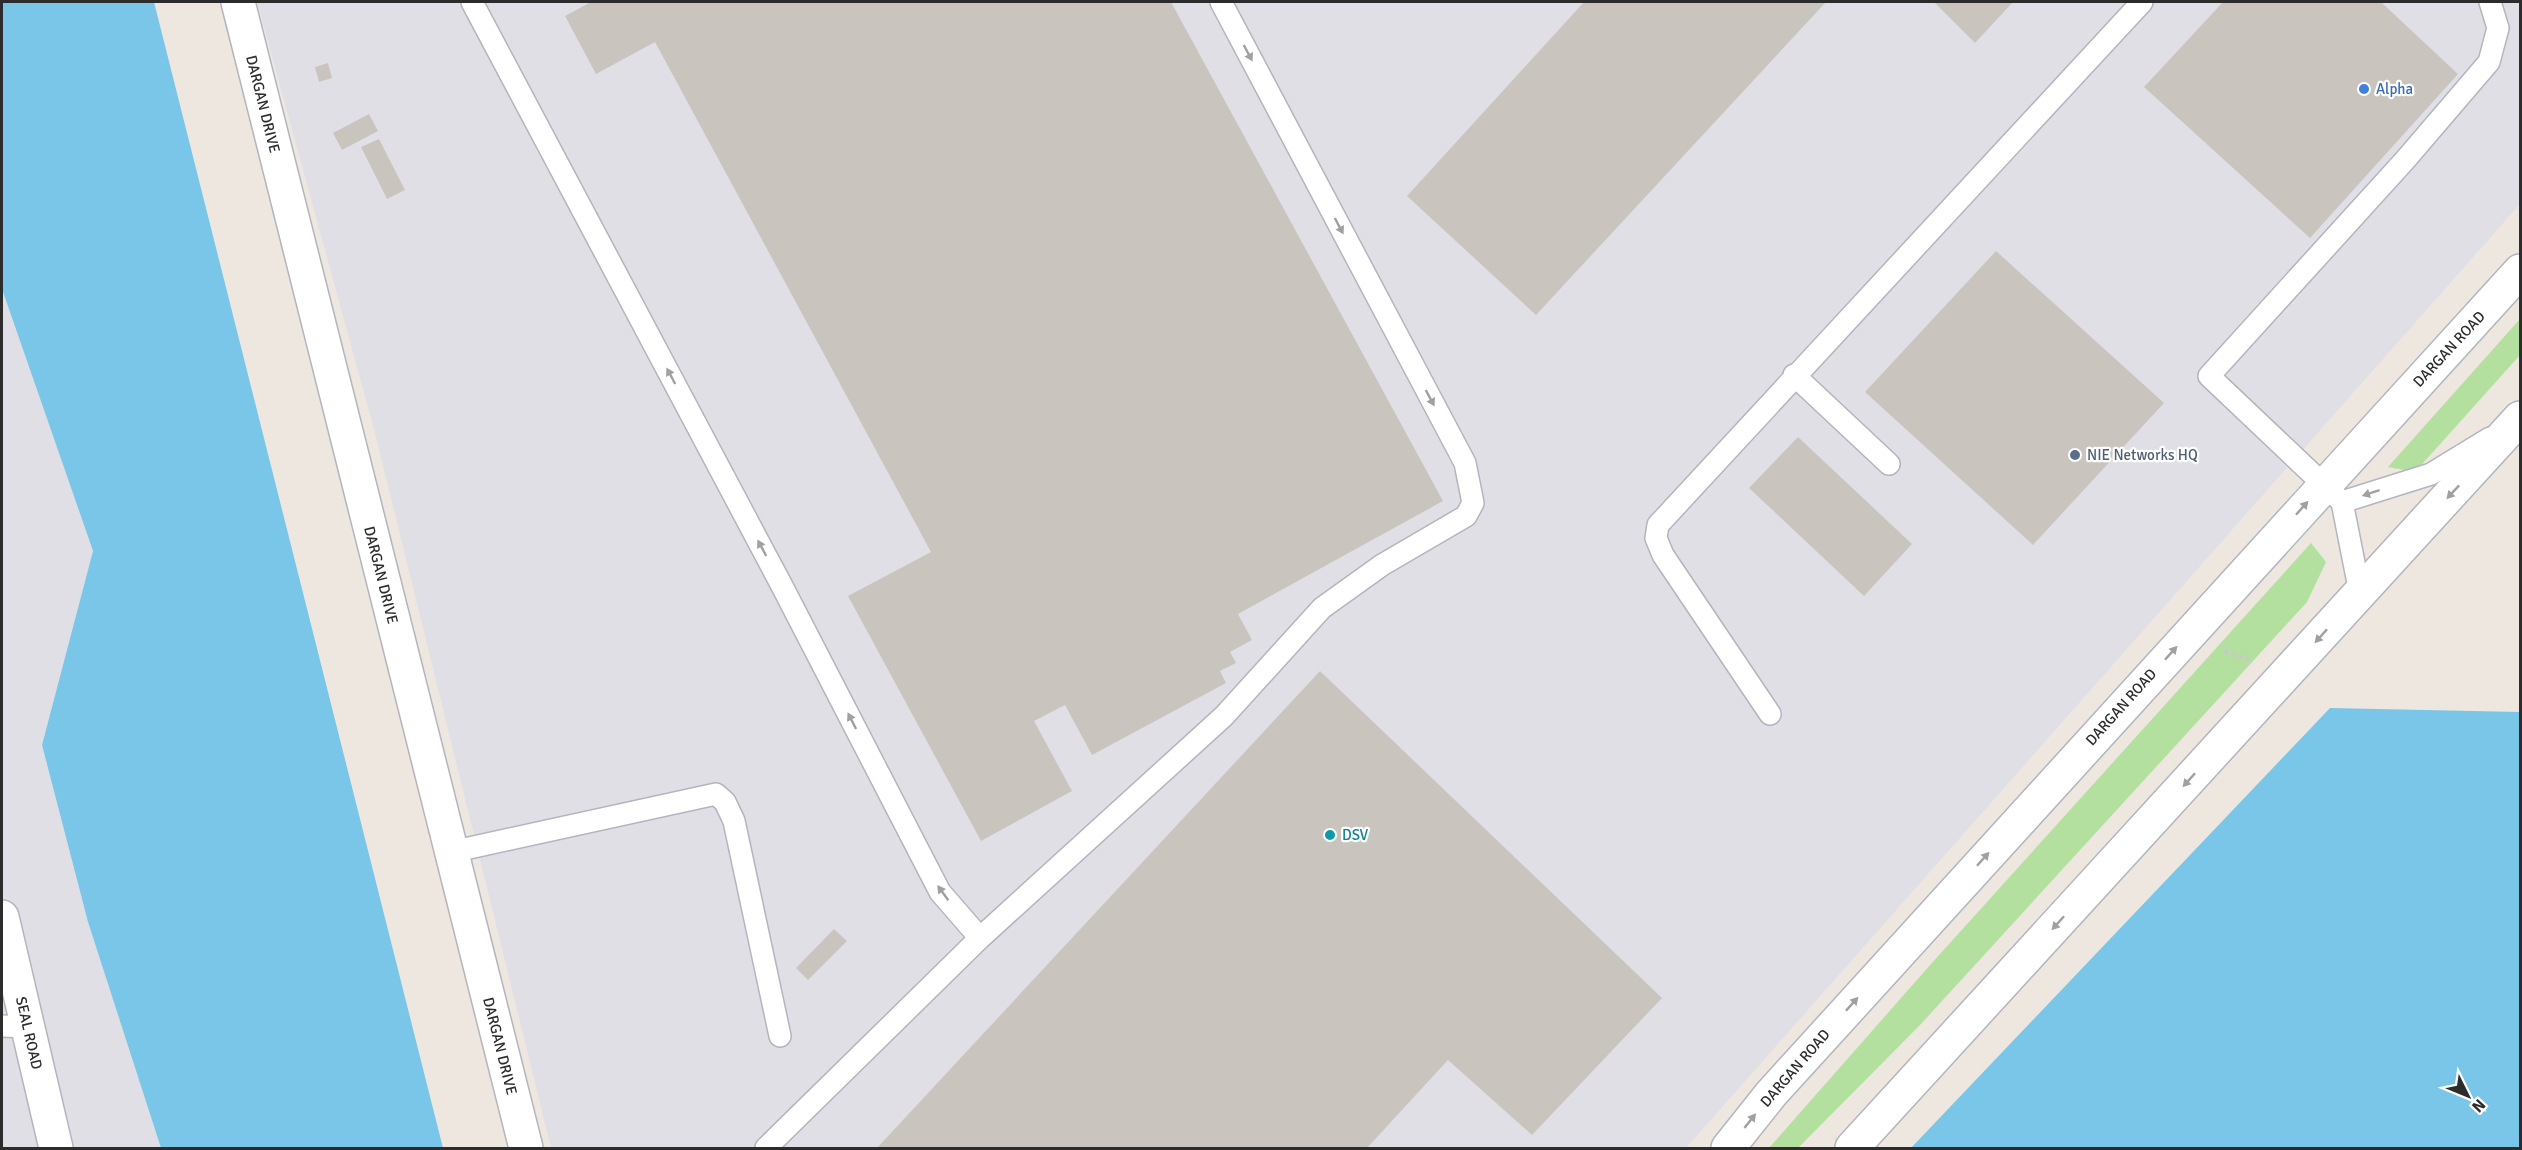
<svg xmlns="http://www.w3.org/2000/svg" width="2522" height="1150" font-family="Signika,sans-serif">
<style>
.industrial{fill:#e1dfe6}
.green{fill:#b3e09f}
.water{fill:#79c6e8}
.building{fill:#c9c5be}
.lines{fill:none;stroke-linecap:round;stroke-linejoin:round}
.lane-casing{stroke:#b3b5be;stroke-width:24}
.street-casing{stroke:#b3b5be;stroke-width:36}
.secondary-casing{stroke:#b3b5be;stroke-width:36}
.path{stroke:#c8c8c8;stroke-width:4;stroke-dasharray:4.5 3;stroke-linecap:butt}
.lane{stroke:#fff;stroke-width:21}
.street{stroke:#fff;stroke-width:33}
.secondary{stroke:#fff;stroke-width:33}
.oneway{fill:#a0a0a0}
.shop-dot{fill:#3f7fe0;stroke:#fff;stroke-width:2}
.service-dot{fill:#5c6f8a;stroke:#fff;stroke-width:2}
.culture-dot{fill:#0f9aa8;stroke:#fff;stroke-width:2}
.labels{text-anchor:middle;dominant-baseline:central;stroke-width:4.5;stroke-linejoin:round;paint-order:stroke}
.shop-label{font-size:15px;fill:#366cbe;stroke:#fff;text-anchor:start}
.street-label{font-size:15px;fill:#2c2c2c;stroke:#fff}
.service-label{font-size:15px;fill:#4e5e75;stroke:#fff;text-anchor:start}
.culture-label{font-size:15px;fill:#0d838f;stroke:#fff;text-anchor:start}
</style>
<rect width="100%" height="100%" fill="#ede7df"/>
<path class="industrial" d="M257 2H2520V204L1686 1148H551L375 433Z
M2 289 93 551 42 745 88 922 161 1148H2Z"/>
<path class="green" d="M2520 319V355L2415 472 2388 467Z
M2311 543 2326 562 2307 602 1920 1025 1798 1148H1769L1931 964Z"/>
<path class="water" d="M2 2H154L443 1148H161L88 922 42 745 93 551 2 289Z
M2330 708 2520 712V1148H1911Z"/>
<path class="building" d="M591 2H1171L1443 501 1238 614 1252 640 1230 652 1236 663 1220 671 1226 683 1092 755 1065 705 1034 721 1072 791 981 841 848 596 931 552 655 42 596 74 565 16Z
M1584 2H1826L1536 315 1407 196Z
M1934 2H2013L1975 43Z
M2223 2H2381L2458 74 2310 238 2144 87Z
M328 63 332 78 319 82 315 67Z
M369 114 378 131 342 150 333 133Z
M379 139 405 190 387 199 361 147Z
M1996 251 2164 403 2033 545 1865 392Z
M1798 437 1912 544 1864 596 1749 488Z
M1320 671 1662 998 1532 1135 1448 1060 1367 1148H877Z
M834 929 847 941 808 980 796 968Z"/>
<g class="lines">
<defs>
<path id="lane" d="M472 2 782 586 940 892 980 938
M1794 375 1889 464
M2342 502 2431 474 2490 438
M2360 593 2342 502 2209 376 2406 159 2489 62 2498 28 2490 2
M1770 714 1663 555 1656 538 1658 525 2142 2
M451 852 716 794 725 802 734 821 780 1036
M2 1026 28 1027
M766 1148 980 938 1224 716 1322 608 1382 565 1466 516 1473 503 1465 463 1221 2"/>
<path id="street" d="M238 2 526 1148
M2 917 56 1148"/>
<path id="secondary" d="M1728 1148 1771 1094 2520 271
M1852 1148 2520 418"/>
</defs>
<use href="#lane" class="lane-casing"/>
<use href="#street" class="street-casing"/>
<use href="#secondary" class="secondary-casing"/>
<path class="path" d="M2224 651 2251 660"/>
<use href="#lane" class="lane"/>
<use href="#street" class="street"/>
<use href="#secondary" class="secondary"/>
</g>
<defs><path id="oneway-solid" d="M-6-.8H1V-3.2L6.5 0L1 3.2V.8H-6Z" transform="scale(1.5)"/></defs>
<g class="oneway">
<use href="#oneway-solid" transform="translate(1248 53) rotate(62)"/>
<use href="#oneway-solid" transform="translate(1339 226) rotate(62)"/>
<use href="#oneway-solid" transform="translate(671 376) rotate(-118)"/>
<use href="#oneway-solid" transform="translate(1430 398) rotate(62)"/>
<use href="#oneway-solid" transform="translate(2453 492) rotate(133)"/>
<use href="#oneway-solid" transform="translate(2371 493) rotate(162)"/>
<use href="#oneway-solid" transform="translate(2302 508) rotate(-48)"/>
<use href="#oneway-solid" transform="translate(762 548) rotate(-118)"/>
<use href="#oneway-solid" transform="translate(2321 636) rotate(132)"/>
<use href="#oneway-solid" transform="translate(2171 653) rotate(-48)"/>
<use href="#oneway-solid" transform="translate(852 721) rotate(-117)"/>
<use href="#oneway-solid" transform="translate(2189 780) rotate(132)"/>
<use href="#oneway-solid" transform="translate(1983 859) rotate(-48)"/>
<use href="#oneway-solid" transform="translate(943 893) rotate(-126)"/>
<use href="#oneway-solid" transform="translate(2058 923) rotate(132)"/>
<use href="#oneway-solid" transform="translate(1852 1004) rotate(-48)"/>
<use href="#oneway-solid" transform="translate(1750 1121) rotate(-52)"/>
</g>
<circle class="shop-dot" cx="2364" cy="89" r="6"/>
<circle class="service-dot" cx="2075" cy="455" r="6"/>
<circle class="culture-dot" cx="1330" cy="835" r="6"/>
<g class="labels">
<g class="shop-label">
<text x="2376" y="89">Alpha</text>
</g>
<g class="street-label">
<text transform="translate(263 104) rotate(76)">DARGAN DRIVE</text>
<text transform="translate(2449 349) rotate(-47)">DARGAN ROAD</text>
<text transform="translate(381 575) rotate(76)">DARGAN DRIVE</text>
<text transform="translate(2121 707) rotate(-48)">DARGAN ROAD</text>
<text transform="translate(29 1033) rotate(77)">SEAL ROAD</text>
<text transform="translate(500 1046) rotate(76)">DARGAN DRIVE</text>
<text transform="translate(1795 1068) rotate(-49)">DARGAN ROAD</text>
</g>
<g class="service-label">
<text x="2087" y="455">NIE Networks HQ</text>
</g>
<g class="culture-label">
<text x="1342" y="835">DSV</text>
</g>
</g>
<rect width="2522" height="1150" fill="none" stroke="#2c2c2c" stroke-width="6"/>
<g transform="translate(2468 1096) rotate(133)" stroke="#ffffff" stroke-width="4.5" paint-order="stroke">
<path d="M0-4.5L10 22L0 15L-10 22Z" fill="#2c2c2c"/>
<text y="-9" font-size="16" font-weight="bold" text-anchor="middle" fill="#2c2c2c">N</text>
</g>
</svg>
